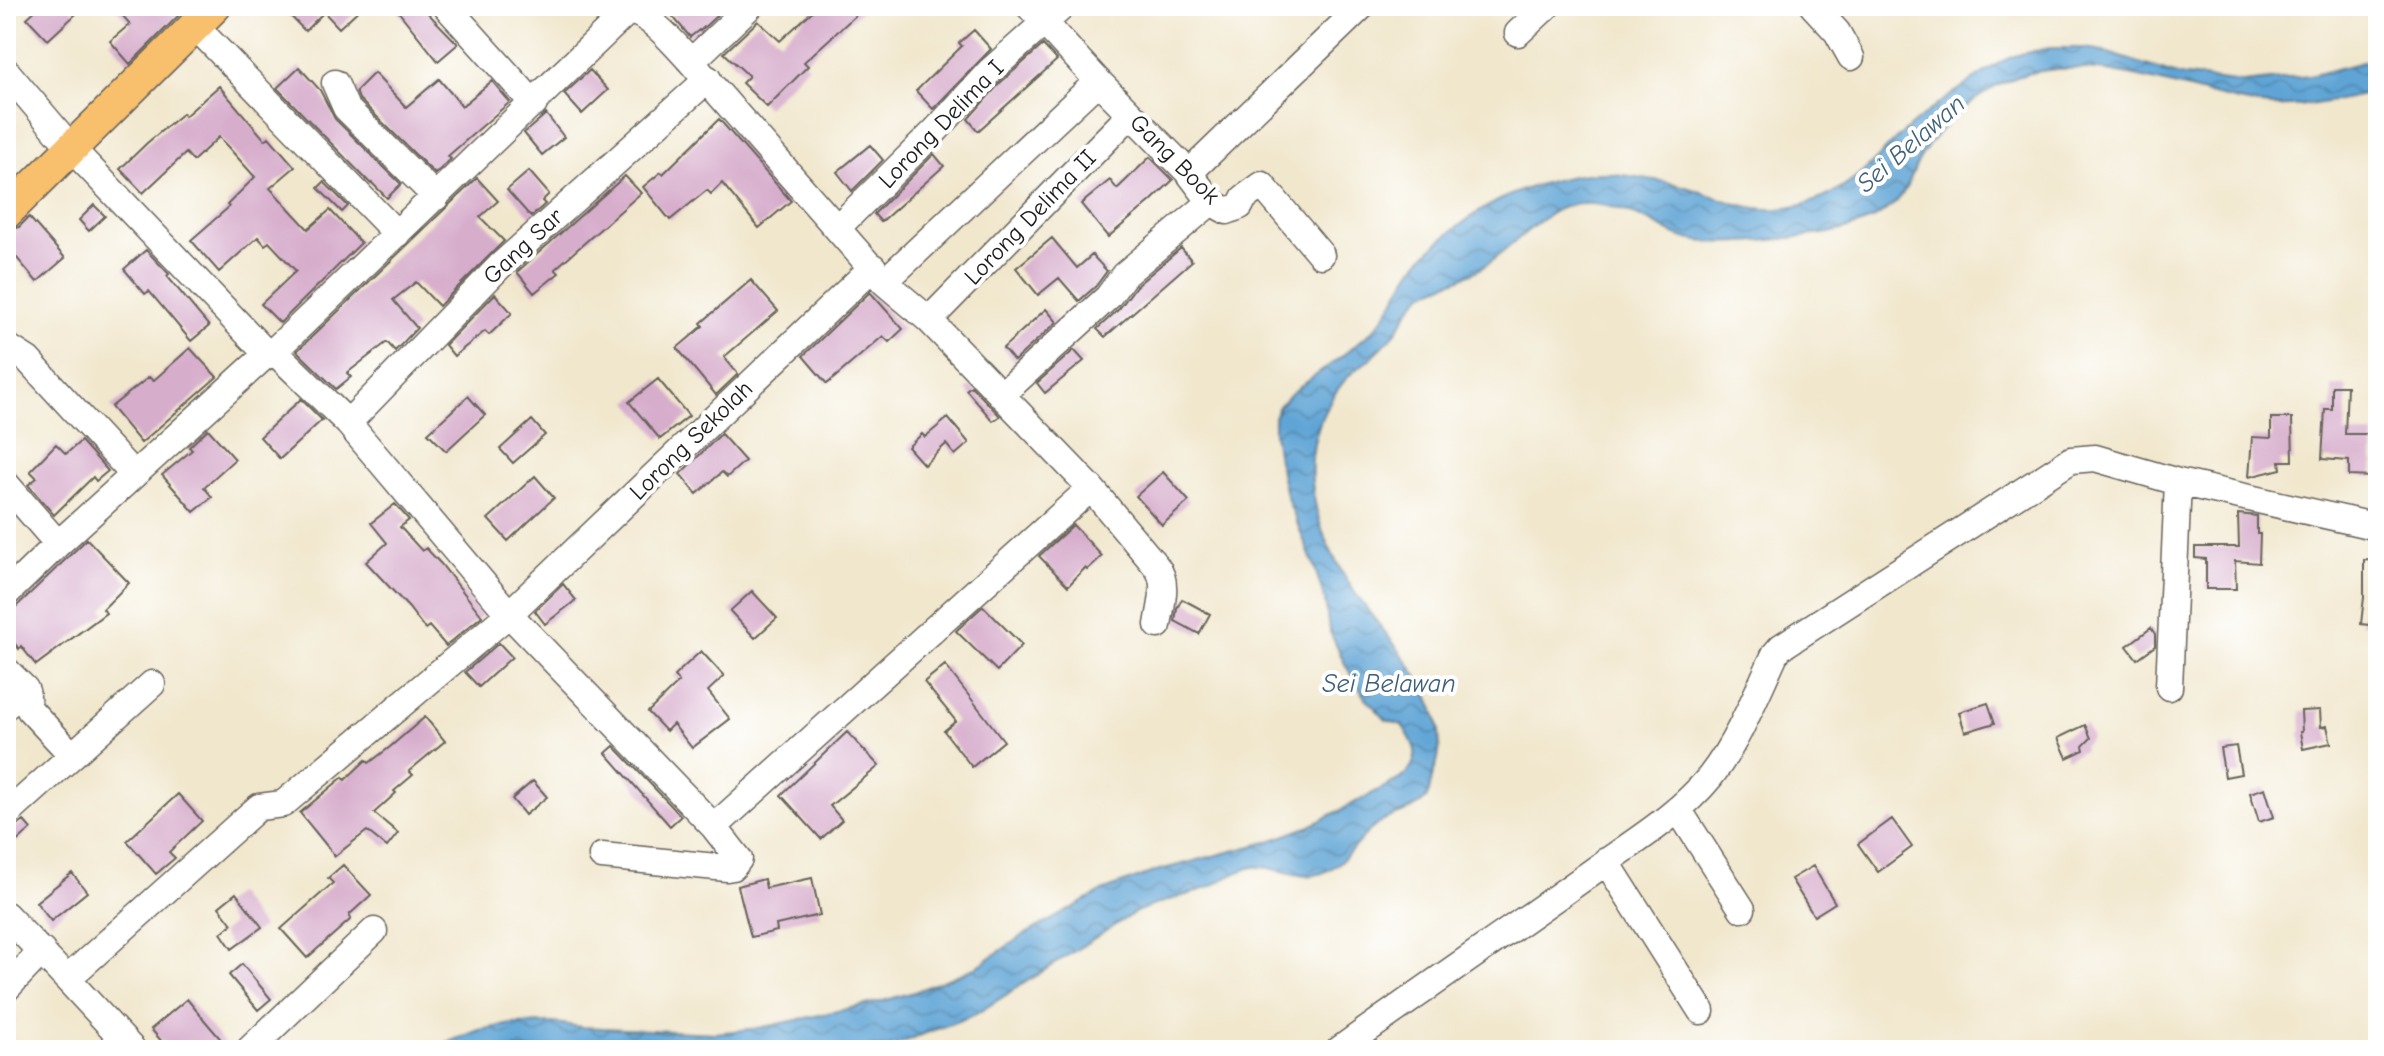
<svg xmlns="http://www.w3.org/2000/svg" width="2384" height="1056" font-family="'Comic Neue',sans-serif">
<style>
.water{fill:url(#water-waves);stroke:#3e6078;stroke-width:2}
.building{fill:#d7adcc}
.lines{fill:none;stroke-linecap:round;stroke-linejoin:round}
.minor-casing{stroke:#67635a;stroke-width:29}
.major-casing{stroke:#67635a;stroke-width:35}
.minor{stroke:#fff;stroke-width:26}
.major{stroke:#f8bf6c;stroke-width:32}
.labels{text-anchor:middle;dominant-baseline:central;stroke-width:8;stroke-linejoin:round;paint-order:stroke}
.street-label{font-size:24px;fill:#1c1c1c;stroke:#fff}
.water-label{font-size:26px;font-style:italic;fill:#3e6078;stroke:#fff}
</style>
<defs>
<pattern id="water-waves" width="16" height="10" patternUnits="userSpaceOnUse" patternTransform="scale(2)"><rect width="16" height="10" fill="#5fa4d5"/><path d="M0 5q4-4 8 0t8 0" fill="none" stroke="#4e85ac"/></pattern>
</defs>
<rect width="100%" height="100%" fill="#fff"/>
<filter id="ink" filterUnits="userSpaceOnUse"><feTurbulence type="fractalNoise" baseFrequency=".0125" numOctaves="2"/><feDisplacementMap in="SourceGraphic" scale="16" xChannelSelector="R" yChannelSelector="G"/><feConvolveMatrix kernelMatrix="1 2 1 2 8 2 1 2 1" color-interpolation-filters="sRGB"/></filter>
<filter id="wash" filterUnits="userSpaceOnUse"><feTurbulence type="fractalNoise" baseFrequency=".006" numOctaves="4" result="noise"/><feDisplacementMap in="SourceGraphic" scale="32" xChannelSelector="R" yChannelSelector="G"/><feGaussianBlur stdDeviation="1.8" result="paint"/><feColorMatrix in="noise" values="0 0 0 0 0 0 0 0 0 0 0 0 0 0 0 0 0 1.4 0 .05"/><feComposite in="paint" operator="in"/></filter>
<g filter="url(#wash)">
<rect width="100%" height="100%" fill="#f1e7cd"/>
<path class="water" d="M2050 48H2083L2099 50 2177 75 2243 83 2309 76 2378 58V92C2339 100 2300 110 2261 105 2184 94 2094 50 2017 77 1979 91 1941 123 1920 158 1912 172 1908 190 1897 201 1876 223 1845 231 1816 235 1783 239 1718 247 1688 239 1671 235 1658 224 1643 218 1618 207 1583 197 1557 210 1527 226 1507 253 1478 270 1461 280 1441 283 1424 294 1409 304 1406 319 1395 333 1389 341 1381 348 1374 355 1365 364 1353 370 1345 380 1321 409 1309 444 1312 481 1315 520 1328 549 1348 582 1381 638 1462 700 1434 772 1430 780 1431 793 1425 800 1415 811 1394 814 1381 822 1358 836 1348 863 1322 873 1298 882 1278 865 1254 867 1238 869 1223 881 1209 887 1184 897 1158 902 1134 913L976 1014 895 1045 869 1050H428L479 1030 512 1024 556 1023 581 1027 716 1033 760 1028 879 1002 914 992 975 968 1022 936 1105 890 1156 871 1267 842 1310 826 1400 779C1423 760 1417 747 1402 725L1386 720 1364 696 1346 666 1329 630 1325 600 1314 566 1286 495 1278 460 1274 433V417L1279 406 1288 396C1316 374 1348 354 1374 329 1394 309 1402 278 1421 259 1442 237 1471 215 1498 201 1526 186 1584 169 1615 174 1635 177 1655 179 1675 184 1729 198 1756 222 1815 201 1850 189 1872 164 1896 139 1919 117 1946 98 1973 80 1986 72 1999 61 2014 56 2025 52 2038 51 2050 48Z"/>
<g id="blocks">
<path class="building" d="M40 6H69L76 14 48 40 27 18Z
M114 6H173L180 14 130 64 110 41 130 24Z
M281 6H363L339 28 324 12 305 31Z
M394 6H421L458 44 438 61Z
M664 6H727L700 31 699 30 690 37Z
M818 6H866L804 62 808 66 767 107 742 83 749 76 724 53 758 21 780 41Z
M974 30 991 49 933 109 916 91 962 46 959 43Z
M1043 45 1057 60 978 131 968 119 1000 83Z
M299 67 320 90 335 119 401 184 387 198 372 183 371 184 277 88Z
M590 70 608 90 582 114 564 94Z
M374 73 406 107 439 79 462 106 492 81 510 102 448 156 451 159 435 174 359 99 356 91Z
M219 86 265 140 269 137 295 167 270 188 308 229 330 210 361 243 280 323 261 304 296 271 269 242 265 245 258 237 219 272 191 240 229 207 227 205 255 177 219 137 193 161 186 153 143 193 120 169 147 143 183 113 185 116Z
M546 114 564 137 542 155 524 133Z
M719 119 791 201 759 228 722 183 711 194 707 190 670 220 643 187 661 172 663 174Z
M870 145 883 160 852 191 837 172Z
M934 154 944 166 881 222 874 214Z
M1150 157 1173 180 1151 201 1108 237 1081 204 1110 180 1117 189Z
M529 171 549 194 542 201 545 204 531 217 507 190Z
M625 176 641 193 555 269 559 273 534 293 517 272Z
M477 178 498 201 480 217 504 241 439 306 416 282 393 300 417 328 395 351 387 342 347 373 351 377 336 389 297 351Z
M324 182 348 206 342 212 318 188Z
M94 205 105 216 89 231 79 220Z
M29 217 65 258 37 282 6 245V231L19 227Z
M1052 238 1077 268 1092 255 1107 271 1096 286 1079 301 1059 278 1038 295 1016 268Z
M1181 248 1192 261 1105 337 1097 329 1119 309 1136 286Z
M146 250 169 274 167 276 209 326 191 341 149 291 145 294 124 269Z
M751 280 778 311 724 357 738 374 716 395 677 348 703 326 701 323Z
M870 292 903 329 889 342 883 336 827 384 803 356Z
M495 294 512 313 489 335 485 331 454 356 445 345Z
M1046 309 1057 322 1014 361 1003 348Z
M190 348 217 377 141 443 111 407 149 377 153 381Z
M1074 350 1084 361 1045 393 1037 383Z
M658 379 689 416 660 439 629 402Z
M971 386 1000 416 993 421 966 390Z
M2332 386H2347L2345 434H2373V477L2349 476V461L2322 459 2325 409H2332Z
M468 396 485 415 446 451 428 433Z
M301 399 322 420 280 459 260 437Z
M948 418 969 443 955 455 946 444 924 465 908 447 922 434 925 437Z
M2271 418H2292L2293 461H2280L2281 469 2249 477 2252 437 2271 438Z
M532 420 545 435 513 463 500 449Z
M208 429 235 459 204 487 212 497 194 512 162 475 192 450 189 447Z
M721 434 745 461 727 477 722 472 697 494 680 474Z
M81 441 108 471 96 481 93 477 54 515 28 485 37 478 30 471 56 444 66 454Z
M1163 472 1189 501 1162 525 1136 496Z
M535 476 554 498 508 541 488 519Z
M395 504 409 520 400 527 422 551 426 548 441 564 482 616 446 646 429 626 425 629 409 608 366 562 387 543 371 523Z
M2238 514 2257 516V534H2260L2259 563 2235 561 2236 589H2206V559L2195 558V547H2239Z
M1073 525 1102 556 1087 570 1085 568 1068 586 1039 556Z
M87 539 129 583 103 609 106 613 36 665 21 646 19 649 6 633V610L17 606Z
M2364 560 2378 561V626L2361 624 2364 597Z
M563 584 576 600 545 624 535 611Z
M752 591 777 618 755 638 730 611Z
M1182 599 1210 614 1199 634 1175 621 1177 608Z
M983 606 1022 645 997 671 956 631Z
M2151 628 2155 634V646L2137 659 2127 646Z
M499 643 512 657 479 687 465 672Z
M701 651 724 676 708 691 730 719 692 748 673 724 666 731 648 712 679 682 674 676Z
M945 665 1004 741 972 767 944 731 956 721 924 682Z
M1988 703 1995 723 1965 732 1959 712Z
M2320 710 2321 727 2327 726 2331 743 2303 749 2300 732H2302L2301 711Z
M425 717 445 741 409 771 413 775 394 791 396 793 374 813 398 833 387 847 367 831 335 856 300 813 343 777 345 780 366 760 369 763 390 747Z
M2085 725 2091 738 2083 746 2084 750 2067 758 2058 738Z
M847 732 879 766 830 806 842 820 821 839 781 795Z
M614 746 681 816 670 826 606 753Z
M2236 746 2241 774 2225 777 2220 748Z
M533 781 547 797 525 815 512 799Z
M2265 788 2274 817 2259 822 2250 793Z
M178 794 202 821 169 852 175 858 156 874 127 841Z
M1892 819 1912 847 1878 872 1858 844Z
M24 821 31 829 6 851V831L16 827Z
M343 865 371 895 349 915 351 919 307 958 281 929 333 883 328 878Z
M1813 866 1835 903 1814 916 1791 879Z
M72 873 87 892 51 921 36 902Z
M812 878 820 915 776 925 777 931 751 937 738 886 764 879 766 888Z
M236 893 262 927 232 949 221 933 232 924 219 907Z
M242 964 271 999 258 1010 229 975Z
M187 999 206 1022 230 1050H169L151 1029Z"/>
</g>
</g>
<g filter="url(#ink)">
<use href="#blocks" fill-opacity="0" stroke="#67635a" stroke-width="2"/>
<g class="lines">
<defs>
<path id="minor" d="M446 6 534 104
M750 6 691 62 884 282 1098 81
M1029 6 1098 81 1189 173 1211 202 1227 211 1240 206 1244 198 1262 185 1321 255
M1813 6 1837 32 1851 57
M195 26 397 234
M1518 33 1547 6
M6 71 72 149 267 354 274 351 348 423 509 614 283 804 259 807 252 813 67 979 133 1050
M335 83 346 108 436 197
M1189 173 1362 6
M838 227 935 131 989 72 1063 6
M884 282 929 320 1091 488 1156 566C1169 582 1161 605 1158 625
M929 320 1130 115
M6 346 28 360 134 475
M274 351 626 13C646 8 678 48 691 62
M1001 395 1108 297 1124 275 1211 202
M348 423 500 266 708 79
M6 484 58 544
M6 594 58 544 267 354
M6 670 25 689 6 706
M2169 687 2178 482
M25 689C29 695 25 702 30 710L72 755
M1678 809 1742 909
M6 815 152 684
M714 827 1091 488
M602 856 727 868 733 867 739 859 714 827 509 614 873 267
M1606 861 1701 1011
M6 915 67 979
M6 989 42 951
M249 1050 374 931
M1339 1050C1422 990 1508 932 1592 872 1632 843 1678 816 1710 777 1738 741 1756 695 1775 654L1781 647 2071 460 2095 458 2178 482 2378 527"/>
<path id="major" d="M6 213 215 6"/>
</defs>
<use href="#minor" class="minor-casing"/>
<use href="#major" class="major-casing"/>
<use href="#minor" class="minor"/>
<use href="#major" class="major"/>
</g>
</g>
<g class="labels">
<g class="street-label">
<text transform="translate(941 124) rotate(-46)">Lorong Delima I</text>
<text transform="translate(1175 159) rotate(45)">Gang Book</text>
<text transform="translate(1030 217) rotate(-46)">Lorong Delima II</text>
<text transform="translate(523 246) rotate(-43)">Gang Sar</text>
<text transform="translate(691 440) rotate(-44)">Lorong Sekolah</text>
</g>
<g class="water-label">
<text transform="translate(1911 144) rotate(-41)">Sei Belawan</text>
<text x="1389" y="684">Sei Belawan</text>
</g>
</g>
<rect width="2384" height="1056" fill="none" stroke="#fff" stroke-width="32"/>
</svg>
